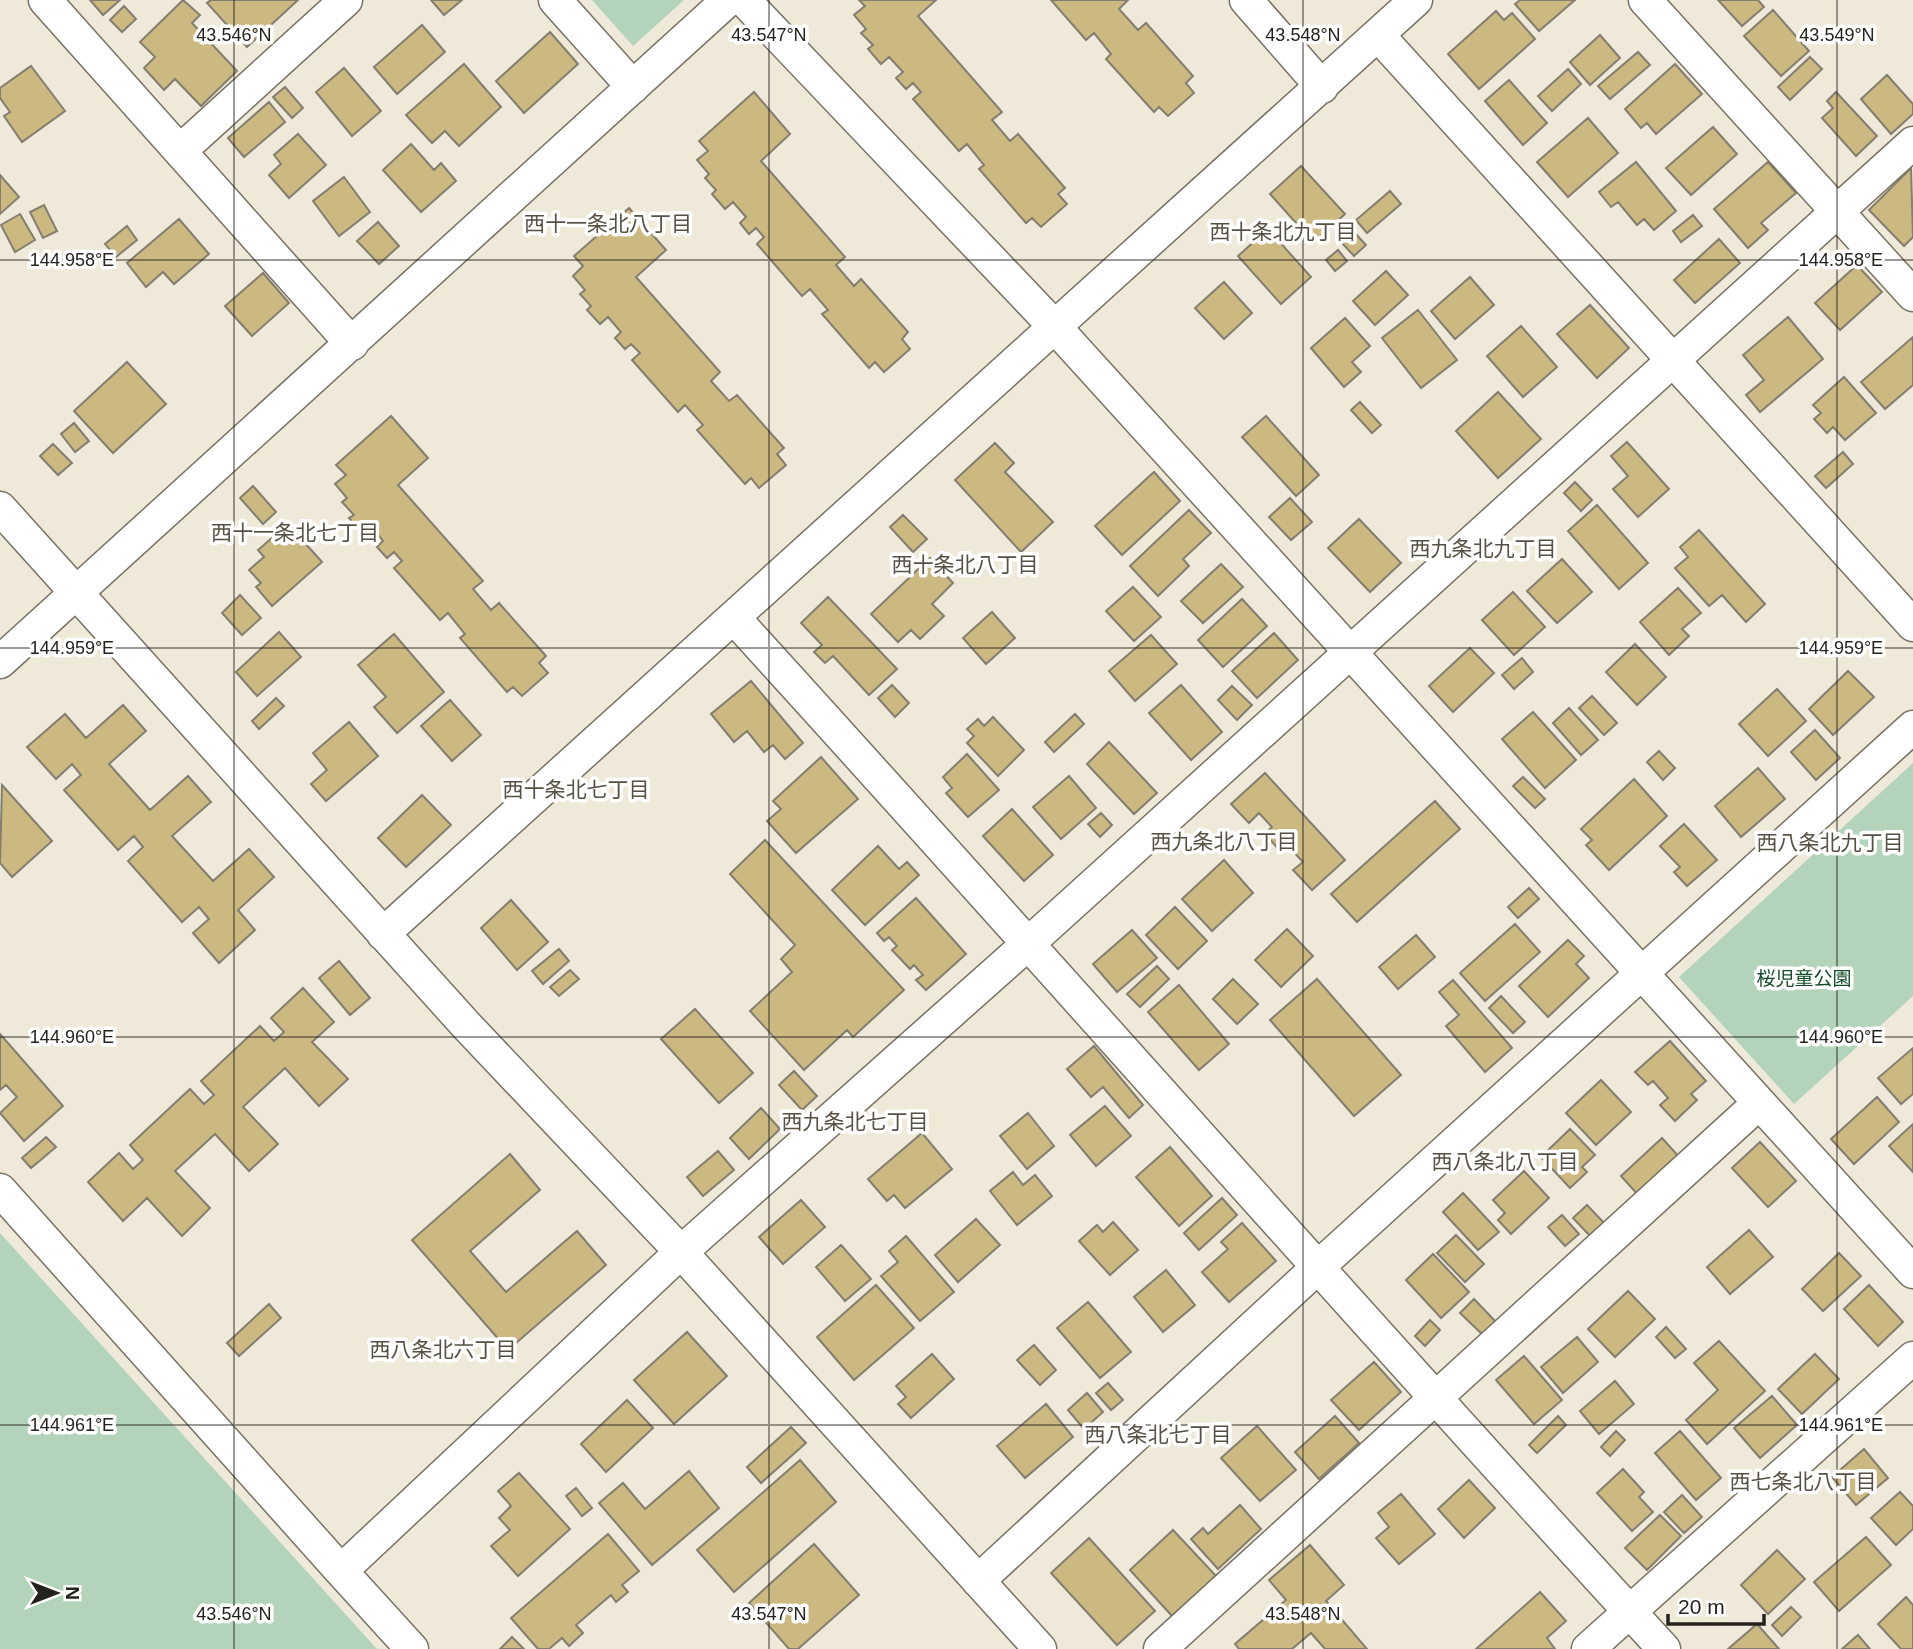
<svg xmlns="http://www.w3.org/2000/svg" width="1913" height="1649" font-family="Arial,'Noto Sans JP',sans-serif">
<style>
.green{fill:#b3d3ba}
.building{fill:#ccb981;stroke:#837e6f;stroke-width:2}
.lines{fill:none;stroke-linecap:round;stroke-linejoin:round}
.minor-casing{stroke:#777263;stroke-width:35}
.minor{stroke:#fff;stroke-width:32}
.ticks{fill:none;stroke:#24221c;stroke-width:2;stroke-opacity:0.45}
.labels{text-anchor:middle;dominant-baseline:central;stroke-width:7;stroke-linejoin:round;paint-order:stroke}
.park-label{font-size:19px;fill:#124c28;stroke:#fff}
.neighbourhood-label{font-size:21px;fill:#565144;stroke:#fff}
.ticks-label{font-size:18px;text-anchor:middle;fill:#24221c;stroke:#fff;stroke-width:7;stroke-linejoin:round;paint-order:stroke}
</style>
<rect width="100%" height="100%" fill="#efe9d9"/>
<path class="green" d="M592 0H684L633 46Z
M1913 763V996L1794 1104 1679 977Z
M0 1233 377 1649H0Z"/>
<path class="building" d="M90 0H120L103 15Z
M183 0 200 15 192 23 237 71 201 106 175 79 164 90 144 68 155 57 140 42Z
M211 0H298L247 47 207 3Z
M431 0H462L444 15Z
M859 0H936L918 16 1002 112 992 120 1010 141 1018 134 1065 188 1058 194 1067 204 1041 227 1032 218 1026 223 979 169 984 165 967 144 959 151 913 99 921 92 913 83 906 89 896 78 903 72 889 57 881 64 868 49 873 45 861 33 866 29 854 15 865 6Z
M1051 0H1128L1119 9 1138 30 1146 23 1193 76 1186 83 1194 93 1168 116 1159 107 1154 112 1106 59 1111 54 1094 33 1086 40Z
M1520 0H1575L1539 31 1515 4Z
M1718 0H1758L1764 7 1742 26Z
M124 6 136 19 122 32 110 20Z
M1773 10 1809 51 1781 76 1744 36Z
M1496 11 1504 20 1512 13 1535 39 1479 89 1448 54Z
M422 25 445 52 397 94 374 67Z
M550 32 578 64 524 113 496 81Z
M1600 35 1620 58 1590 85 1570 62Z
M1638 52 1650 65 1610 99 1598 86Z
M1810 57 1822 69 1790 100 1778 87Z
M464 64 501 107 459 146 445 131 432 143 406 115Z
M1675 64 1702 94 1656 134 1647 123 1641 128 1625 109Z
M31 66 65 111 22 142 4 116 10 112 0 98V88Z
M344 68 381 111 352 136 316 92Z
M1568 69 1581 84 1552 111 1538 96Z
M1887 75 1913 104V114L1891 134 1861 99Z
M1509 80 1547 123 1523 145 1485 101Z
M285 87 303 108 292 118 273 97Z
M754 92 790 134 761 161 845 257 836 265 854 286 861 279 908 332 902 339 910 349 884 372 875 362 869 368 822 314 828 310 810 289 802 296 757 244 764 237 756 228 749 234 740 223 746 217 733 202 725 209 712 194 716 190 705 178 709 174 697 160 708 151 699 141Z
M1836 92 1877 136 1856 156 1822 118 1833 108 1827 101Z
M269 102 285 122 244 157 228 138Z
M1588 118 1618 153 1568 197 1537 162Z
M1713 127 1737 154 1691 195 1666 168Z
M298 134 326 165 289 198 269 175 281 164 274 155Z
M411 144 434 170 441 163 456 181 421 212 383 170Z
M1636 162 1676 211 1654 230 1644 219 1637 225 1618 202 1611 207 1599 192Z
M1768 162 1796 193 1761 223 1768 230 1748 248 1714 209Z
M1301 166 1345 214 1314 243 1270 194Z
M1911 168 1913 237 1904 246 1869 210Z
M0 175 19 197 0 214Z
M344 177 370 212 339 236 313 201Z
M1390 191 1401 204 1367 233 1356 220Z
M44 205 57 231 43 238 30 212Z
M629 208 666 250 636 277 720 372 711 381 729 401 737 395 784 448 777 454 786 465 759 488 751 478 745 484 697 430 703 425 685 405 678 412 632 360 640 353 631 344 625 349 615 338 621 332 608 317 600 324 587 310 591 306 580 294 585 290 573 276 583 266 574 256Z
M20 214 35 240 15 252 1 225Z
M1693 215 1702 226 1681 242 1673 231Z
M179 219 209 254 174 284 163 272 146 287 127 263Z
M378 222 399 246 379 264 357 241Z
M127 226 137 240 116 257 105 244Z
M1268 229 1311 277 1281 304 1238 256Z
M1354 232 1366 245 1354 256 1342 243Z
M1719 239 1740 263 1695 303 1674 280Z
M1338 250 1347 261 1335 271 1326 260Z
M1857 265 1882 292 1840 330 1815 303Z
M1386 271 1408 295 1375 325 1353 301Z
M263 273 289 303 252 336 225 306Z
M1470 277 1494 305 1455 339 1431 311Z
M1224 282 1252 313 1224 339 1195 308Z
M1590 305 1629 348 1597 378 1557 334Z
M1418 310 1457 360 1421 388 1382 338Z
M1788 317 1823 359 1760 412 1746 395 1764 380 1743 355Z
M1345 318 1370 346 1352 362 1361 372 1344 387 1311 348Z
M1521 326 1557 367 1523 397 1487 356Z
M1913 337V385L1885 409 1861 382Z
M127 362 166 404 113 453 74 411Z
M1844 377 1876 413 1845 440 1833 427 1827 433 1814 419 1821 413 1813 405Z
M1498 392 1541 439 1498 478 1456 431Z
M1360 402 1381 425 1372 433 1351 410Z
M391 416 428 458 398 485 483 581 473 589 491 610 499 603 546 656 539 663 548 673 522 696 513 687 507 692 460 638 465 634 448 613 440 620 394 568 402 561 394 552 387 558 377 547 383 541 371 526 362 533 349 518 354 515 342 502 347 498 335 484 346 475 336 465Z
M1266 416 1319 475 1296 496 1242 437Z
M74 423 89 441 75 452 61 434Z
M1627 442 1669 489 1638 517 1613 489 1628 476 1611 456Z
M995 443 1014 463 1005 472 1053 522 1021 552 955 480Z
M53 444 72 463 58 475 40 456Z
M1843 452 1853 464 1826 488 1815 476Z
M1154 472 1180 501 1122 555 1095 526Z
M1575 482 1592 500 1581 511 1564 493Z
M253 486 276 512 263 524 240 498Z
M1290 498 1312 522 1291 540 1269 517Z
M1597 505 1648 563 1619 589 1568 531Z
M1189 510 1211 533 1183 559 1189 566 1158 596 1130 566Z
M903 515 927 539 913 552 890 527Z
M1359 519 1401 563 1370 592 1328 548Z
M288 524 322 562 272 606 256 587 261 583 249 570 264 557 258 550Z
M1699 530 1765 604 1746 622 1722 595 1709 606 1675 568 1688 557 1680 547Z
M930 558 953 583 932 604 944 616 920 639 911 630 898 642 871 614Z
M1562 559 1592 592 1557 623 1527 591Z
M1221 564 1243 587 1203 623 1181 601Z
M1133 587 1161 617 1134 641 1106 611Z
M1678 588 1701 613 1682 629 1689 636 1669 655 1640 622Z
M1513 592 1545 627 1514 655 1482 620Z
M240 595 261 618 242 635 222 613Z
M828 597 897 669 869 695 833 656 825 663 814 652 822 645 801 623Z
M1242 599 1267 626 1223 667 1198 640Z
M992 612 1015 638 986 664 963 638Z
M279 632 301 657 257 696 236 672Z
M1274 633 1298 660 1257 698 1232 671Z
M394 634 444 692 397 733 374 707 386 697 358 665Z
M1151 635 1177 664 1135 701 1109 671Z
M1635 644 1666 677 1637 705 1606 672Z
M1470 648 1494 673 1453 712 1429 686Z
M1522 658 1533 672 1514 689 1502 675Z
M1848 671 1874 697 1833 735 1809 709Z
M751 681 803 743 785 759 773 745 764 752 747 731 734 742 711 714Z
M892 685 909 703 895 717 878 698Z
M1181 685 1222 732 1191 760 1149 713Z
M1232 686 1252 705 1237 720 1218 700Z
M1777 689 1806 721 1768 756 1739 724Z
M1592 696 1617 723 1604 735 1579 708Z
M276 698 284 706 259 729 252 721Z
M450 700 481 735 452 761 421 726Z
M123 705 146 731 109 764 150 810 188 776 211 802 172 836 213 881 249 849 274 877 238 910 255 930 219 963 193 933 209 919 199 907 182 922 128 861 143 847 134 836 118 850 64 790 81 775 72 764 56 779 27 747 65 714 86 738Z
M1569 708 1598 740 1581 755 1553 723Z
M1533 712 1576 760 1545 788 1502 739Z
M1075 714 1084 724 1054 752 1045 742Z
M993 717 1024 750 998 776 967 743 974 736 967 729 978 719 984 726Z
M349 722 378 756 326 801 311 784 327 770 313 753Z
M1815 730 1840 758 1816 780 1791 752Z
M1109 742 1157 793 1134 814 1087 764Z
M1659 751 1675 768 1663 780 1647 762Z
M967 754 999 790 968 817 946 793 952 788 943 777Z
M821 757 858 799 796 853 767 821 781 809 773 801Z
M1758 768 1785 799 1741 837 1715 806Z
M1265 773 1345 860 1312 890 1293 870 1303 862 1289 847 1282 853 1265 834 1272 827 1259 813 1249 823 1231 804Z
M1069 776 1096 808 1061 839 1033 807Z
M1523 777 1545 799 1535 808 1513 786Z
M1634 779 1667 816 1609 870 1586 845 1592 840 1581 829Z
M2 785 52 841 12 877 0 863Z
M422 795 451 825 406 867 378 838Z
M1435 801 1460 829 1357 922 1331 894Z
M1012 809 1053 855 1024 881 983 836Z
M1101 813 1112 825 1100 837 1088 824Z
M1684 824 1717 860 1687 886 1674 872 1680 867 1660 846Z
M765 840 904 990 853 1037 847 1030 804 1070 750 1011 792 972 781 959 795 945 730 874Z
M878 846 899 869 907 862 919 875 865 925 832 890Z
M1224 860 1253 893 1212 931 1182 899Z
M1529 888 1539 899 1518 918 1508 907Z
M916 898 966 954 926 990 916 980 923 975 914 965 910 969 892 950 897 946 889 937 884 941 877 933Z
M511 900 548 942 517 970 481 928Z
M1175 907 1207 941 1178 969 1146 935Z
M1515 924 1540 952 1485 1001 1460 973Z
M1287 929 1313 956 1281 987 1255 960Z
M1132 930 1157 958 1117 992 1093 964Z
M1416 935 1435 957 1398 989 1379 967Z
M1568 940 1584 956 1576 964 1589 978 1548 1017 1519 986Z
M559 949 569 961 543 984 532 971Z
M339 961 370 998 350 1015 319 978Z
M1157 966 1169 979 1140 1007 1127 994Z
M570 970 579 979 559 996 550 987Z
M1233 979 1258 1004 1237 1024 1213 999Z
M1317 979 1401 1075 1354 1116 1270 1020Z
M1453 980 1512 1048 1485 1072 1446 1026 1459 1015 1439 992Z
M1179 985 1229 1044 1199 1070 1148 1012Z
M303 988 334 1022 312 1042 348 1079 319 1106 285 1068 243 1107 278 1144 249 1171 215 1134 175 1171 210 1208 182 1236 147 1198 123 1221 88 1182 119 1153 133 1169 143 1160 130 1145 190 1089 204 1104 214 1095 201 1081 260 1026 274 1041 284 1032 271 1018Z
M1501 996 1525 1022 1513 1033 1489 1008Z
M695 1009 753 1073 719 1103 661 1039Z
M0 1034 63 1106 24 1141 0 1113 17 1097 6 1085 0 1090Z
M1670 1041 1706 1081 1691 1094 1697 1100 1675 1121 1660 1105 1668 1098 1653 1081 1648 1085 1635 1072Z
M1094 1046 1143 1105 1129 1118 1103 1087 1091 1097 1067 1069Z
M1913 1048V1094L1901 1104 1878 1078Z
M794 1071 817 1096 802 1110 779 1085Z
M1601 1080 1631 1112 1596 1145 1566 1113Z
M1877 1097 1899 1122 1854 1164 1831 1139Z
M1105 1106 1131 1136 1096 1166 1070 1135Z
M761 1108 780 1129 749 1159 730 1138Z
M1028 1113 1054 1146 1027 1169 1000 1136Z
M1913 1124V1172L1889 1146Z
M1570 1129 1595 1155 1582 1167 1587 1172 1570 1188 1541 1157Z
M922 1133 952 1169 905 1208 894 1195 887 1201 868 1179Z
M46 1137 56 1147 31 1168 22 1158Z
M1662 1138 1681 1159 1640 1197 1621 1176Z
M1760 1142 1796 1181 1768 1207 1732 1168Z
M1170 1147 1212 1196 1179 1226 1136 1177Z
M718 1151 734 1170 703 1196 687 1177Z
M510 1154 540 1190 470 1251 506 1292 577 1231 606 1265 508 1350 412 1240Z
M1524 1171 1549 1198 1511 1234 1498 1220 1505 1213 1493 1200Z
M1013 1172 1023 1185 1035 1175 1052 1196 1017 1225 990 1191Z
M1463 1193 1499 1232 1478 1250 1443 1212Z
M1222 1198 1237 1215 1199 1250 1184 1233Z
M801 1200 825 1227 783 1264 759 1237Z
M1587 1205 1605 1224 1591 1237 1573 1218Z
M1562 1215 1579 1234 1565 1246 1548 1227Z
M976 1219 1000 1245 958 1282 935 1255Z
M1113 1222 1138 1250 1110 1275 1079 1241 1097 1225 1103 1232Z
M1242 1223 1276 1261 1229 1302 1202 1272 1228 1249 1221 1242Z
M1749 1230 1773 1257 1730 1294 1707 1267Z
M1456 1235 1484 1264 1465 1282 1437 1253Z
M906 1236 954 1292 920 1321 881 1276 898 1262 889 1251Z
M841 1245 871 1279 845 1301 816 1267Z
M1839 1253 1861 1276 1823 1311 1802 1289Z
M1433 1254 1469 1292 1441 1318 1406 1280Z
M1166 1270 1195 1305 1163 1332 1134 1297Z
M876 1285 914 1328 854 1380 817 1337Z
M1869 1285 1903 1322 1878 1346 1844 1309Z
M1628 1291 1655 1319 1615 1357 1588 1329Z
M1474 1299 1496 1322 1483 1335 1460 1313Z
M1088 1302 1131 1352 1100 1378 1057 1328Z
M269 1304 281 1318 239 1356 227 1343Z
M1430 1320 1440 1330 1425 1346 1415 1336Z
M1666 1327 1686 1349 1675 1358 1656 1337Z
M687 1332 727 1376 674 1424 634 1380Z
M1577 1337 1598 1362 1563 1393 1541 1367Z
M1719 1341 1765 1391 1707 1444 1686 1420 1718 1390 1694 1363Z
M1034 1345 1056 1370 1040 1385 1017 1360Z
M932 1354 954 1379 911 1418 898 1404 906 1397 896 1386Z
M1815 1354 1839 1379 1802 1414 1778 1389Z
M1524 1356 1562 1400 1534 1424 1496 1380Z
M1374 1362 1401 1392 1359 1430 1331 1400Z
M1615 1381 1634 1404 1599 1434 1580 1411Z
M1108 1383 1123 1400 1111 1410 1096 1393Z
M1087 1393 1103 1412 1084 1429 1068 1410Z
M1772 1396 1797 1425 1760 1458 1734 1428Z
M627 1400 653 1428 606 1472 581 1444Z
M1046 1404 1073 1437 1025 1478 997 1446Z
M1335 1416 1359 1443 1319 1479 1295 1452Z
M1558 1416 1566 1425 1537 1453 1529 1445Z
M1257 1426 1296 1470 1260 1501 1221 1458Z
M791 1427 806 1443 761 1483 747 1467Z
M1616 1431 1625 1440 1610 1456 1601 1447Z
M1680 1431 1721 1478 1696 1500 1655 1453Z
M1864 1449 1888 1478 1856 1505 1832 1477Z
M800 1460 836 1502 734 1592 697 1550Z
M1623 1469 1644 1492 1639 1497 1653 1512 1632 1531 1597 1493Z
M689 1471 719 1508 652 1565 599 1503 623 1483 645 1509Z
M519 1473 570 1529 518 1576 491 1546 510 1530 499 1518 511 1506 498 1491Z
M1469 1480 1495 1508 1464 1538 1438 1509Z
M576 1488 592 1508 582 1516 566 1496Z
M1900 1492 1913 1506V1529L1896 1545 1871 1518Z
M1401 1494 1435 1534 1399 1564 1376 1538 1389 1527 1378 1513Z
M1682 1495 1702 1517 1684 1533 1664 1512Z
M1240 1505 1261 1529 1218 1569 1191 1539 1203 1528 1208 1534Z
M1660 1515 1681 1536 1647 1570 1625 1548Z
M1173 1530 1216 1576 1172 1616 1130 1570Z
M608 1534 639 1571 622 1585 628 1592 616 1602 611 1595 576 1625 583 1633 569 1646 562 1638 549 1649H538L511 1618Z
M1866 1537 1891 1565 1839 1611 1814 1582Z
M1089 1538 1155 1611 1117 1645 1051 1573Z
M814 1544 859 1595 798 1649H789L749 1603Z
M1310 1545 1344 1585 1326 1601 1367 1649H1325L1311 1633 1292 1649H1239L1235 1644 1286 1600 1269 1580Z
M1777 1550 1805 1579 1768 1614 1741 1585Z
M1540 1592 1566 1621 1547 1638 1555 1649H1476Z
M1906 1597 1913 1605V1649H1901L1878 1624Z
M1791 1607 1801 1617 1782 1636 1772 1625Z
M1757 1624 1779 1649H1728Z
M1858 1635 1870 1649H1842Z
M512 1637 524 1649H500Z"/>
<g class="lines">
<defs>
<path id="minor" d="M45 0 352 344
M555 0 633 87
M744 0 1055 327 1913 1272
M1246 0 1322 87
M1645 0 1913 295
M1378 35 1913 625
M180 151 346 0
M0 508 466 1025 681 1252 1040 1649
M734 618C1046 960 1351 1309 1664 1649
M0 662 728 0
M383 934 1416 0
M0 1190 341 1571
M978 1581 1318 1267 1913 727
M412 1649 341 1571 681 1252 1030 942 1913 143
M1160 1649 1759 1103
M1588 1649 1913 1358"/>
</defs>
<use href="#minor" class="minor-casing"/>
<use href="#minor" class="minor"/>
</g>
<path class="ticks" d="M234 0V1649M769 0V1649M1303 0V1649M1837 0V1649M0 260H1913M0 648H1913M0 1037H1913M0 1425H1913"/>
<g class="labels">
<g class="park-label">
<text x="1804" y="978">桜児童公園</text>
</g>
<g class="neighbourhood-label">
<text x="608" y="223">西十一条北八丁目</text>
<text x="1283" y="231">西十条北九丁目</text>
<text x="295" y="532">西十一条北七丁目</text>
<text x="1483" y="548">西九条北九丁目</text>
<text x="965" y="564">西十条北八丁目</text>
<text x="576" y="789">西十条北七丁目</text>
<text x="1224" y="841">西九条北八丁目</text>
<text x="1830" y="842">西八条北九丁目</text>
<text x="855" y="1121">西九条北七丁目</text>
<text x="1505" y="1161">西八条北八丁目</text>
<text x="443" y="1349">西八条北六丁目</text>
<text x="1158" y="1434">西八条北七丁目</text>
<text x="1803" y="1481">西七条北八丁目</text>
</g>
</g>
<g class="ticks-label">
<text x="234" y="41">43.546°N</text>
<text x="769" y="41">43.547°N</text>
<text x="1303" y="41">43.548°N</text>
<text x="1837" y="41">43.549°N</text>
<text x="1841" y="266">144.958°E</text>
<text x="72" y="266">144.958°E</text>
<text x="1841" y="654">144.959°E</text>
<text x="72" y="654">144.959°E</text>
<text x="1841" y="1043">144.960°E</text>
<text x="72" y="1043">144.960°E</text>
<text x="1841" y="1431">144.961°E</text>
<text x="72" y="1431">144.961°E</text>
<text x="234" y="1620">43.546°N</text>
<text x="769" y="1620">43.547°N</text>
<text x="1303" y="1620">43.548°N</text>
</g>
<g transform="translate(56 1593) rotate(90)" stroke="#ffffff" stroke-width="5" paint-order="stroke">
<path d="M0-5L12 26L0 18L-12 26Z" fill="#24221c"/>
<text y="-10" font-size="19" font-weight="bold" text-anchor="middle" fill="#24221c">N</text>
</g>
<path d="M1668 1614v10h96v-10" fill="none" stroke="#24221c" stroke-width="3.5"/>
<text x="1678" y="1614" font-size="21" fill="#24221c" stroke="#ffffff" stroke-width="5" paint-order="stroke">20 m</text>
</svg>
